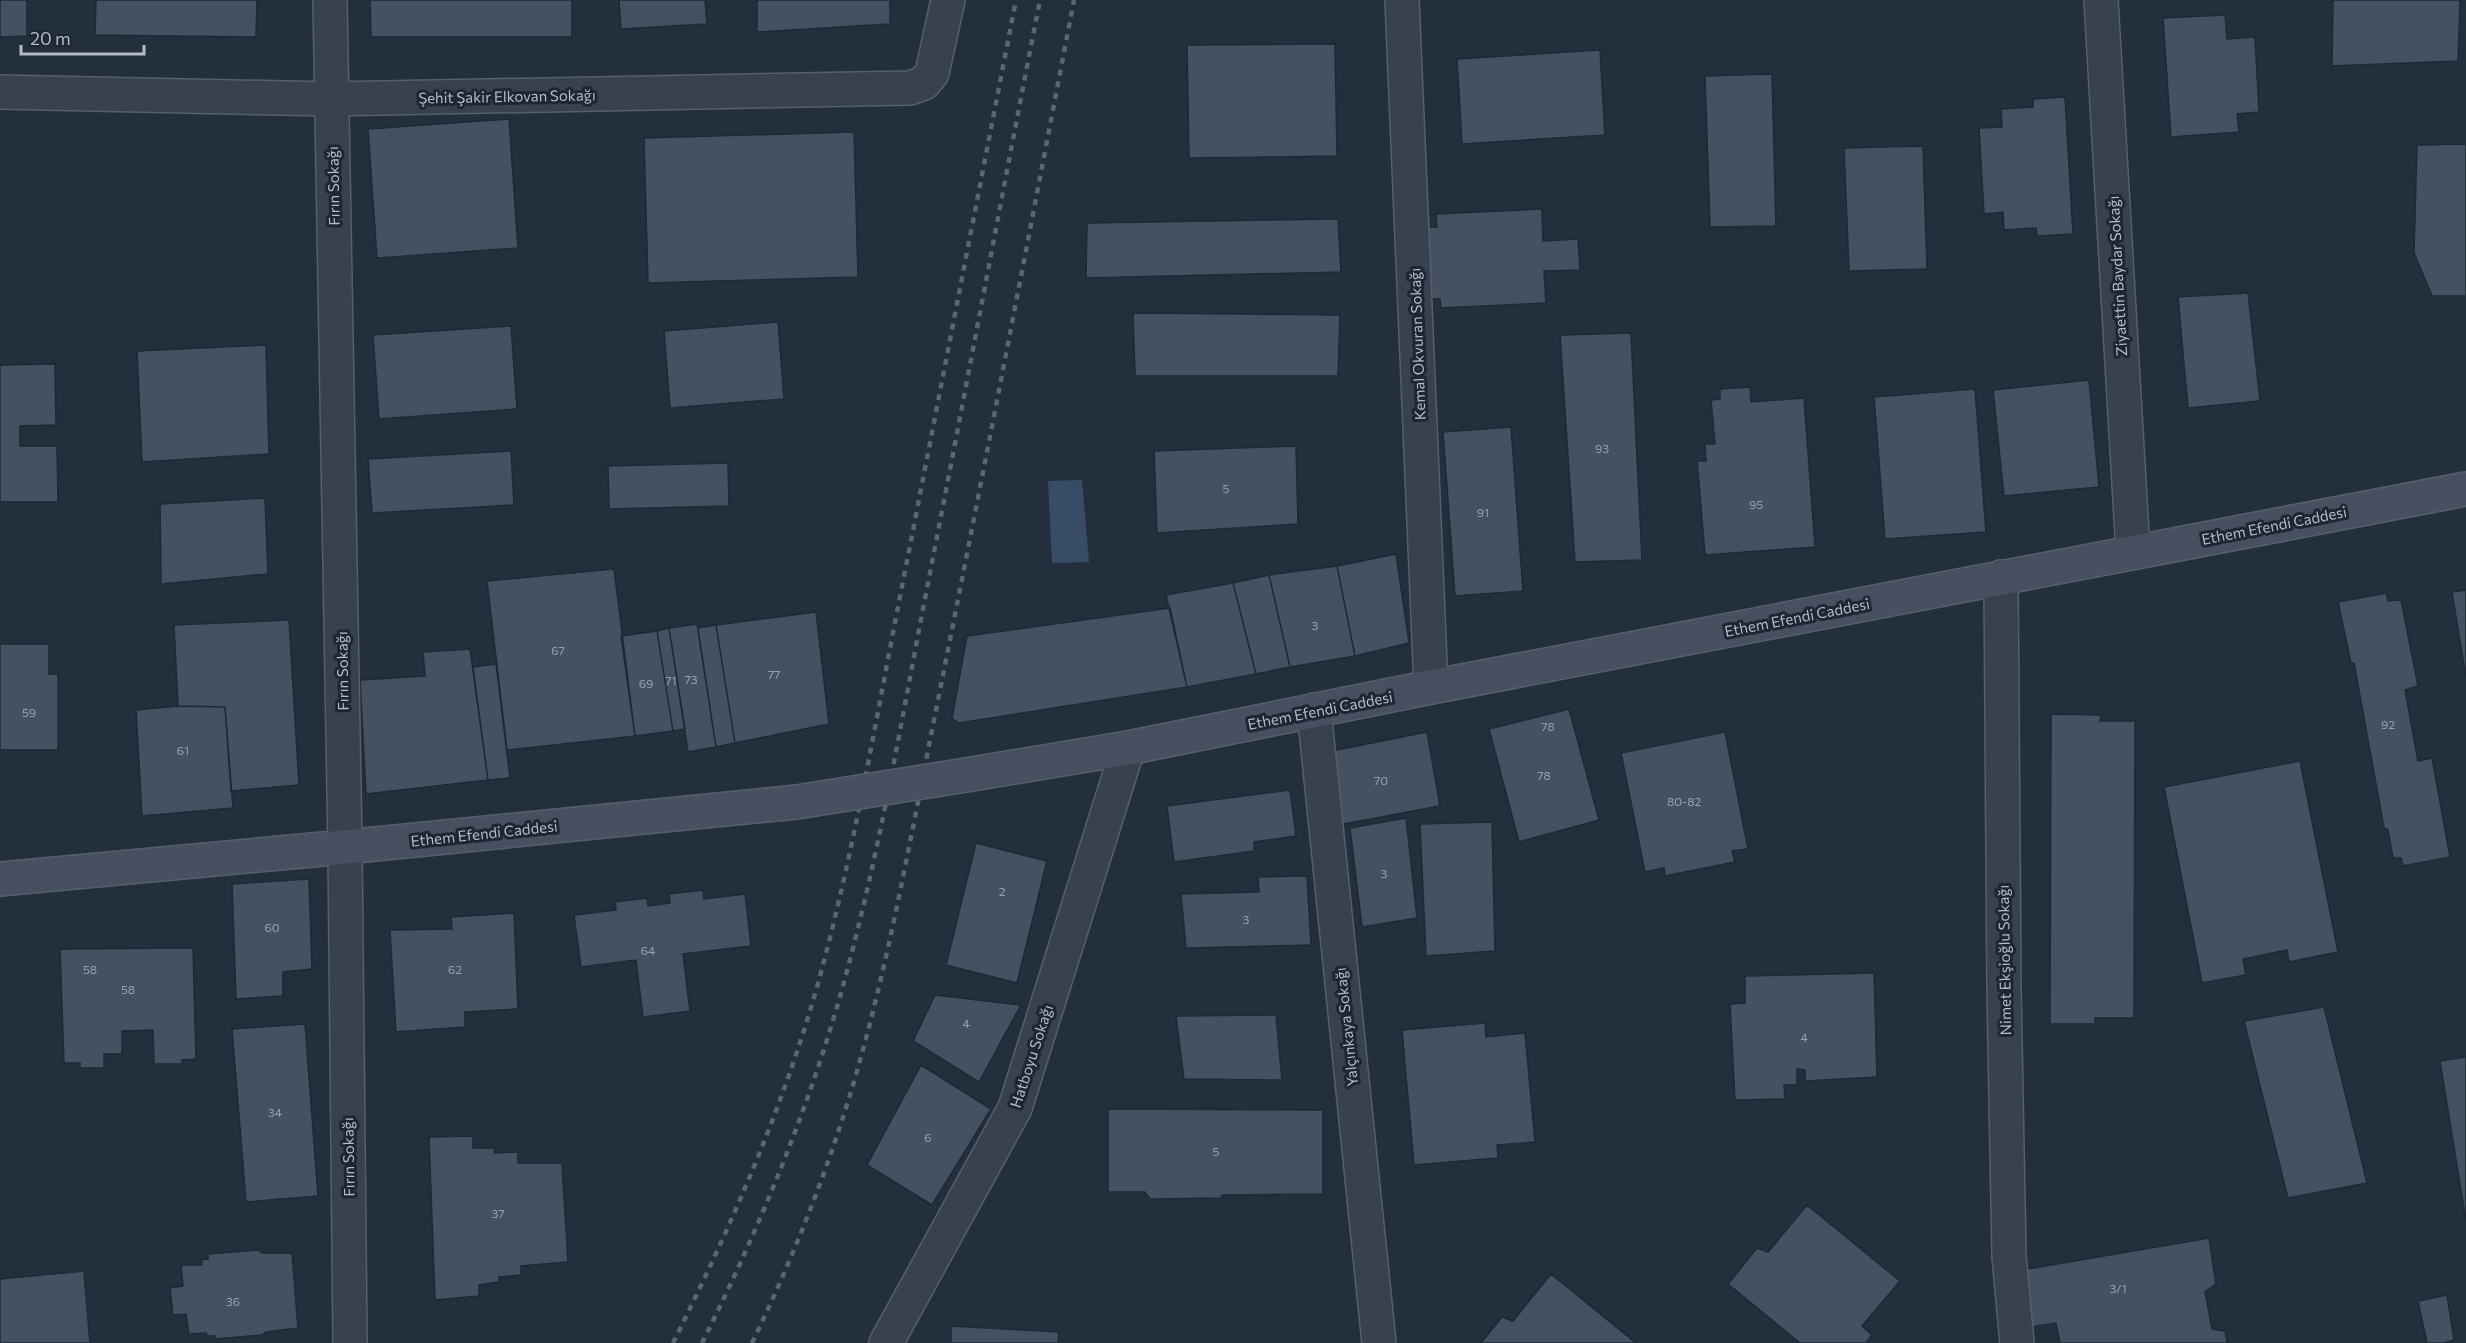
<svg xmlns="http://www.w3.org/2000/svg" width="2466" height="1343" font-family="Commissioner,sans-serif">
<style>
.water{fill:#394c67}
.building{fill:#455162;stroke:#1f2835;stroke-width:1.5}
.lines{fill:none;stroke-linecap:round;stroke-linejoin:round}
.street-casing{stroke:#565f6c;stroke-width:36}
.secondary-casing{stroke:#565f6c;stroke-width:36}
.street{stroke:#38414e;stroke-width:33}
.secondary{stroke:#465061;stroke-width:33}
.rail{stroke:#5a6575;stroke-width:4.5;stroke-dasharray:6 6;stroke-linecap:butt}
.secondary-bridge-casing{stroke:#565f6c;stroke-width:36;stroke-linecap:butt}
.secondary-bridge{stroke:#465061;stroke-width:33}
.labels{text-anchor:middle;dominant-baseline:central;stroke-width:6;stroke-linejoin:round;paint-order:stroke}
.number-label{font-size:12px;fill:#98a1af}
.street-label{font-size:15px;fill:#b4bcc9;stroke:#1d2633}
</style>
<rect width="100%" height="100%" fill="#242f3e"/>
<path class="water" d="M1082 480 1089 562 1052 563 1048 481Z"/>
<path class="building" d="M0 0H27V36L0 37Z
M96 0H257L256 37 95 35Z
M370 0H572V37H371Z
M619 0H705L707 24 621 29Z
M757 0H890V24L757 32Z
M2333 0H2460L2458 61 2332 66Z
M2225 15 2227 39 2255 37 2259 112 2237 114 2239 132 2171 137 2163 18Z
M1335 44 1337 156 1189 158 1187 45Z
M1600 50 1605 135 1462 144 1457 59Z
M1772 74 1776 226 1710 227 1705 76Z
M2065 97 2073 234 2037 236 2036 228 2004 230 2003 212 1984 214 1979 128 2002 127 2001 109 2033 107V99Z
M509 119 518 248 377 258 368 129Z
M854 132 858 277 648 283 644 138Z
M2466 144V296H2432L2414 253 2417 145Z
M1923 146 1927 269 1849 271 1844 148Z
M1542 209 1543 241 1578 239 1580 270 1544 271 1546 303 1441 308 1440 299H1428L1425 227H1437L1436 214Z
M1338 219 1341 272 1086 278 1087 223Z
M2248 293 2260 401 2188 408 2178 297Z
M1133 313 1340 315 1338 376H1135Z
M778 322 784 399 670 408 664 331Z
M511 326 517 409 379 419 373 335Z
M1631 333 1642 560 1575 562 1560 335Z
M266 345 269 454 142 462 137 351Z
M55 364 56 425 20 426V446H57L58 502H0V365Z
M2089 380 2099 487 2004 496 1993 390Z
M1750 387 1751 402 1804 398 1815 547 1705 555 1697 461H1706L1705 444H1715L1711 400 1720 399V389Z
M1975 389 1986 532 1885 539 1874 397Z
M1511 427 1523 591 1455 596 1443 432Z
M1296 446 1298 524 1157 533 1154 451Z
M511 451 514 505 372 513 368 459Z
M728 463 729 506 609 509 608 466Z
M265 498 268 574 161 584 160 504Z
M1396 554 1409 643 1355 656 1337 566Z
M1337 566 1355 656 1290 667 1269 575Z
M614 569 635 736 507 750 487 581Z
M1269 575 1290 667 1256 674 1233 583Z
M1233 583 1256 674 1187 687 1166 595Z
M2466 590V678L2452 592Z
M2386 593 2388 601 2401 600 2418 686 2405 690 2418 761 2432 758 2450 857 2403 866 2401 858H2393L2388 830 2384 828 2354 663H2351L2338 602Z
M1170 608 1187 687 959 723 952 718 967 636Z
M816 612 829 724 735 743 716 625Z
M289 620 299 785 231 791 225 707 178 706 174 625Z
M697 624 716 747 688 752 669 628Z
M716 625 735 743 716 747 698 628Z
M669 628 685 729 673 731 657 631Z
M657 631 673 731 635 736 621 636Z
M0 644H49V674H58V750H0Z
M470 649 488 780 366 794 360 680 425 676 423 652Z
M496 664 510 778 488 780 473 667Z
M178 706 225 707 233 808 142 816 136 710Z
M1569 709 1599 820 1519 842 1489 729Z
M2051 714 2101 715 2100 721H2135L2134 1018H2095V1024H2050Z
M1427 732 1440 806 1333 826 1322 753Z
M1725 732 1748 849 1732 851 1735 862 1665 876 1664 868 1645 872 1621 753Z
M2300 761 2338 952 2289 962 2287 950 2243 959 2246 975 2202 983 2164 787Z
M1290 790 1296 836 1254 842V851L1174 862 1167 806Z
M1406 818 1417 918 1362 927 1350 828Z
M1492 822 1495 951 1426 956 1420 824Z
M976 843 1047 861 1017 983 946 965Z
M1307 876 1311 945 1186 948 1181 894 1259 892 1258 877Z
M309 879 312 969 283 972V996L236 999 232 884Z
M703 890 704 899 745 894 751 946 683 954 690 1011 643 1017 636 960 581 967 574 915 616 910 615 902 647 898 648 906 670 903 669 894Z
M514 913 518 1009 465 1012V1027L396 1032 390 930 452 929 451 917Z
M193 948 196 1059 182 1060V1064H154L153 1030 122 1031V1054H104V1068H80V1063H64L60 949Z
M1874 973 1877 1077 1805 1081V1070L1797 1069V1085H1784L1785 1099 1735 1100 1730 1004 1745 1003V976Z
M935 995 1021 1005 979 1082 913 1041Z
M2324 1007 2367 1183 2288 1198 2244 1021Z
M1276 1015 1282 1080 1184 1079 1176 1016Z
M1485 1023 1486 1037 1525 1033 1535 1142 1497 1145 1498 1158 1414 1165 1402 1030Z
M305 1024 318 1196 246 1202 232 1029Z
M2466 1057V1221L2440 1061Z
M921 1065 991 1109 932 1205 867 1165Z
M1108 1109 1323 1110V1194L1222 1195 1221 1198 1150 1199 1145 1192H1108Z
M473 1136V1148H494L495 1153 518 1152V1163H562L568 1262 521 1266V1275L499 1277V1282L479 1285V1296L435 1300 429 1137Z
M1807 1205 1900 1281 1862 1326 1872 1335 1866 1343H1800L1728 1284 1757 1248 1768 1252Z
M2209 1238 2216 1284 2205 1292 2212 1329 2225 1331 2227 1343H2060L2056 1323 2031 1327 2021 1270Z
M259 1250 262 1253H292L298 1328 266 1332 262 1335 215 1339V1336H207L206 1333 189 1334 186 1314 173 1315 170 1288 183 1286 181 1265H202L201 1260 208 1259V1254Z
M84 1271 90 1343H0V1279Z
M1551 1274 1636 1343H1481L1502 1317 1513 1321Z
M2447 1295 2454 1340 2443 1343H2427L2418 1301Z
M951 1326 1059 1332 1058 1343H951Z"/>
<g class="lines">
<defs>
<path id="street" d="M330 0 345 847 350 1343
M1402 0 1431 687
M2101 0 2133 552
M0 92 331 99 910 88 924 83 932 73 948 0
M2001 577 2004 989 2009 1256 2017 1343
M1314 710 1379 1343
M886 1343 1015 1108 1128 748"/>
<path id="secondary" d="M966 775 1128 748 1431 687 2466 489
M0 879 345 847 797 802"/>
</defs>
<use href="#street" class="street-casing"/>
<use href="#secondary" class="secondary-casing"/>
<use href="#street" class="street"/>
<use href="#secondary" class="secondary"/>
<path class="rail" d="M673 1343C731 1226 781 1113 817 987 856 846 879 700 908 556 944 371 980 185 1016 0
M702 1343C757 1233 805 1118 839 1000 878 863 901 722 928 583 966 389 1002 194 1040 0
M752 1343C796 1252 834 1155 861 1057 894 937 915 813 940 690 986 460 1030 230 1074 0"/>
<defs>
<path id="secondary-bridge" d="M797 802 966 775"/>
</defs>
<use href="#secondary-bridge" class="secondary-bridge-casing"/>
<use href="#secondary-bridge" class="secondary-bridge"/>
</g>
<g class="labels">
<g class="number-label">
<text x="1602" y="448">93</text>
<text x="1226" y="488">5</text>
<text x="1756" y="504">95</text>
<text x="1483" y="512">91</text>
<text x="1315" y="625">3</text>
<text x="558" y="650">67</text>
<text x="774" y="674">77</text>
<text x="691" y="679">73</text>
<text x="671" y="680">71</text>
<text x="646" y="683">69</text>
<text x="29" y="712">59</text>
<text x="2388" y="724">92</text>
<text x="1548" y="726">78</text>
<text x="183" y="750">61</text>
<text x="1544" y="775">78</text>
<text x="1381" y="780">70</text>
<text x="1684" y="801">80-82</text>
<text x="1384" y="873">3</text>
<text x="1002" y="891">2</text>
<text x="1246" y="919">3</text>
<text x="272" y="927">60</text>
<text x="648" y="950">64</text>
<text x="90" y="969">58</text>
<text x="455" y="969">62</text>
<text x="128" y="989">58</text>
<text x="966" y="1023">4</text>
<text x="1804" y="1037">4</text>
<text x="275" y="1112">34</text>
<text x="928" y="1137">6</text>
<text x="1216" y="1151">5</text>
<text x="498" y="1213">37</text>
<text x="2118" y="1288">3/1</text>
<text x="233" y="1301">36</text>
</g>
<g class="street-label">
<text transform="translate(507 96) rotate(-1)">Şehit Şakir Elkovan Sokağı</text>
<text transform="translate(333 186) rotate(-91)">Fırın Sokağı</text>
<text transform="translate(2117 276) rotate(-93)">Ziyaettin Baydar Sokağı</text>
<text transform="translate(1417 344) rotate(-92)">Kemal Okvuran Sokağı</text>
<text transform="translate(2274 525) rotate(-11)">Ethem Efendi Caddesi</text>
<text transform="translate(1797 617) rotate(-11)">Ethem Efendi Caddesi</text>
<text transform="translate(342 671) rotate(-91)">Fırın Sokağı</text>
<text transform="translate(1320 710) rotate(-11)">Ethem Efendi Caddesi</text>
<text transform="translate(484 833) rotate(-6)">Ethem Efendi Caddesi</text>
<text transform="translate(2004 960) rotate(-91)">Nimet Ekşioğlu Sokağı</text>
<text transform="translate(1346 1027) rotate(-96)">Yalçınkaya Sokağı</text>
<text transform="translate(1031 1056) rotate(-72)">Hatboyu Sokağı</text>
<text transform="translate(348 1157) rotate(-91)">Fırın Sokağı</text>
</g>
</g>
<path d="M21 45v9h123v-9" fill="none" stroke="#b4bcc9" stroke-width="3"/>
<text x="30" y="45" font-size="18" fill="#b4bcc9" stroke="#1d2633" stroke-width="4.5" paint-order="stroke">20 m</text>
</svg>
